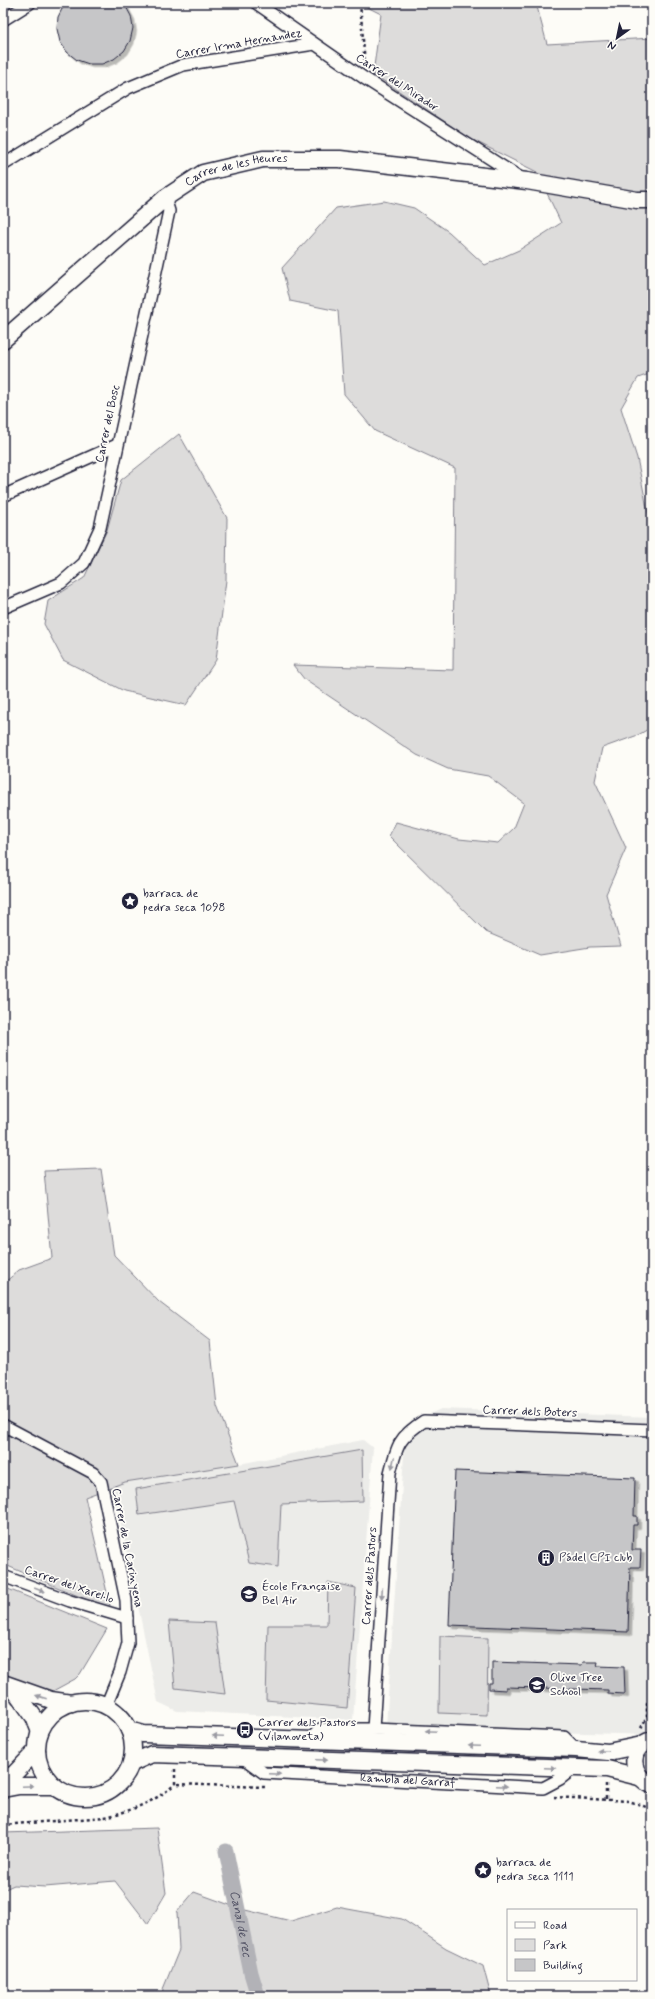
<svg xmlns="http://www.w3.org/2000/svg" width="655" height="1999" font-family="Mynerve,sans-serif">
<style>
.built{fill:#ecece9}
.green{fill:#dddcdb;stroke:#807f8b}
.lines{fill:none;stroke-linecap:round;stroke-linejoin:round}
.canal{stroke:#b2b2b7;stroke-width:15}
.building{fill:#c6c6c8;stroke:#22223b;filter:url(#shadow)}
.street-casing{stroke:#22223b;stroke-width:14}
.secondary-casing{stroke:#22223b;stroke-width:19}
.path{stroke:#22223b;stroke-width:2.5;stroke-dasharray:3 3;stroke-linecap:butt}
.street{stroke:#fdfcf7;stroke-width:11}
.secondary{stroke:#fdfcf7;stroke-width:16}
.oneway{fill:#9a9aa2}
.labels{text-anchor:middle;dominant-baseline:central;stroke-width:3.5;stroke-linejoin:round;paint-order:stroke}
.street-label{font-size:12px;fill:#22223b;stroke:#fdfcf7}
.poi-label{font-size:12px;fill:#22223b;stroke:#fdfcf7;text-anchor:start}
.water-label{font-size:13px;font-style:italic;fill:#545466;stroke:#fdfcf7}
</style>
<defs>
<filter id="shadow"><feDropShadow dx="3.5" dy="3.5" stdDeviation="0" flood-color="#0004"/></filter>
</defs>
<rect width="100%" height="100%" fill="#fdfcf7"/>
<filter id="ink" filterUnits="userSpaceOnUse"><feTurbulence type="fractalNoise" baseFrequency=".025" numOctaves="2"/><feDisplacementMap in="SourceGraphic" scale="8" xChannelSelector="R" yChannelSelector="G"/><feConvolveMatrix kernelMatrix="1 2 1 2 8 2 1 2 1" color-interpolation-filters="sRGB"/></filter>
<g filter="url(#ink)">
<path class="built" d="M441 1409 652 1417V1735L386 1727 406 1424Z
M363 1440 373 1448 353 1720 177 1711 158 1702 113 1486 125 1482 239 1464Z"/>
<path class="green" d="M359 3H536L547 44 652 38V373L638 378 621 408 637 458 648 513 652 520V727L638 735 602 748 595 781 626 848 606 894 621 946 590 947 540 955 486 932 389 836 396 822 459 839 498 843 514 828 524 803 488 776 448 769 417 755 305 680 293 665 453 670 455 468 375 431 344 394 338 311 290 301 282 268 336 208 384 201 414 208 449 232 485 265 519 250 561 223 537 172 471 139 373 74 381 14Z
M179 434 227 518 226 580 216 660 186 705 124 691 63 660 44 624 48 601 84 578 107 530 121 480Z
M101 1169 114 1255 159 1302 210 1341 217 1406 239 1464 125 1482 85 1497 111 1610 3 1564V1284L19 1270 52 1258 44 1171Z
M362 1450 363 1501 281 1504 278 1567 249 1563 234 1501 139 1515 136 1489Z
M328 1582 356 1588 347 1708 266 1700 268 1625H327Z
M3 1587 107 1629 80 1674 75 1679 51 1692 33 1706 18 1705 3 1700Z
M169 1621 215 1623 225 1694 175 1688Z
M440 1636 488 1638 487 1715 439 1713Z
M157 1828 166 1893 148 1924 115 1881 45 1887 14 1885 3 1890V1833Z
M194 1892 241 1909 291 1921 337 1907 402 1919 446 1948 483 1966 491 1996H162L163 1989 179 1950 177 1912Z"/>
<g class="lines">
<path class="canal" id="s1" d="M226 1851 251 1973 258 1996"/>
</g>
<path class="building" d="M65 3H124L131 16 133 28 130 41 124 51 114 59 102 64H89L77 60 67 52 60 42 57 29 58 17Z
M455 1471 635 1478 634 1516H637V1525H633L632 1550H641L640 1567H630L628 1632 449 1625Z
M492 1662 582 1665 583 1662H598L597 1666 624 1667 625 1694 608 1693V1690L506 1687V1690L489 1689V1683H492Z"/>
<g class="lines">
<defs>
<g id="street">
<path d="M256 3 364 78 522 179"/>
<path d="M3 20 30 3"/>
<path d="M3 165 128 88 183 65 314 44"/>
<path d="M3 496 117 445"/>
<path d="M3 608 61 583 84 563 100 528 169 211 165 198"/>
<path d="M3 1425 93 1473 101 1482 126 1600 128 1643 120 1672 106 1706"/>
<path d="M3 1576 70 1601 127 1618"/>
<path d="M373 1729 390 1473C397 1445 399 1437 424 1421L652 1430"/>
<path d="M310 1740 320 1729H373L564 1737 576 1749"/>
<path id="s2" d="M242 1757 264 1773 543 1788 560 1779 574 1768"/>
</g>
<g id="secondary">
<path id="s3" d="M3 340 165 198 203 173 263 159H340L527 181 637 200H652"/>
<path d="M3 1683 51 1700 71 1703"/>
<path d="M13 1688 34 1717 40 1732"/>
<circle cx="85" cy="1749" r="48"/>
<path d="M129 1730 143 1734 576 1749 608 1752 642 1745"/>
<path d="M652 1740C627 1746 630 1777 652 1785"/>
<path d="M132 1763 152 1754 607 1769 639 1777"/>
<path d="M3 1779 14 1774 37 1750"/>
<path d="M3 1789 19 1786H54"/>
</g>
</defs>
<use href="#street" class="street-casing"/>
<use href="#secondary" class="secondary-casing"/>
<path class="path" d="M360 3 365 64
M641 1728 647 1717V1703H652
M175 1769V1784L265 1787
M554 1797 629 1801 652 1809
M606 1799V1784
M3 1825 105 1817C131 1811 155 1802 175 1784"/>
<use href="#street" class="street"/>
<use href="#secondary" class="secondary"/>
</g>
<defs><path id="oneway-solid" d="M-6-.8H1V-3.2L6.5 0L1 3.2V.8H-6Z"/></defs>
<g class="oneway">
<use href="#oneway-solid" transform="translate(393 1463) rotate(102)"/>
<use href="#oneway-solid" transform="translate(39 1590) rotate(21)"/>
<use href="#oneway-solid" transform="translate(382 1593) rotate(94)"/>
<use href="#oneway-solid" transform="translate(41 1697) rotate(-163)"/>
<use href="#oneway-solid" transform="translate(431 1731) rotate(-178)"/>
<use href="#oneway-solid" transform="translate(218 1736) rotate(-178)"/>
<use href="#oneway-solid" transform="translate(474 1746) rotate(-178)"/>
<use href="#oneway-solid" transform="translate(603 1751) rotate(-178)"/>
<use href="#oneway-solid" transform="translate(322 1760) rotate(2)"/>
<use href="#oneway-solid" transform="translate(550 1768) rotate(2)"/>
<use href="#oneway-solid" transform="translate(275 1774) rotate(3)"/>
<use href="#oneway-solid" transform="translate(28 1786) rotate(-2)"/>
<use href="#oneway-solid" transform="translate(502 1786) rotate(3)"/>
</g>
</g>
<defs>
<symbol id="sight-disc" viewBox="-11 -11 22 22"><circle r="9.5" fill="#22223b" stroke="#fdfcf7"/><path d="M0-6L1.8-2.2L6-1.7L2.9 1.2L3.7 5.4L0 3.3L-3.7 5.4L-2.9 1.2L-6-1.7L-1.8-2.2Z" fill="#fff"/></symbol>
<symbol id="building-disc" viewBox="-11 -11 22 22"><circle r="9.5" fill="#22223b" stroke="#fdfcf7"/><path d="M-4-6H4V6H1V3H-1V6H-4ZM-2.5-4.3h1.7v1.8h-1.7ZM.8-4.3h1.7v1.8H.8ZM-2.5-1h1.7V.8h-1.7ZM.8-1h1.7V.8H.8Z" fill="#fff"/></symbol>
<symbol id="school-disc" viewBox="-11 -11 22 22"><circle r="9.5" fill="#22223b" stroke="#fdfcf7"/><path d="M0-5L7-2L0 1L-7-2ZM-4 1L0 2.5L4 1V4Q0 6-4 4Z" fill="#fff"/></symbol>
<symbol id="bus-disc" viewBox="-11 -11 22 22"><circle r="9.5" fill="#22223b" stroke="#fdfcf7"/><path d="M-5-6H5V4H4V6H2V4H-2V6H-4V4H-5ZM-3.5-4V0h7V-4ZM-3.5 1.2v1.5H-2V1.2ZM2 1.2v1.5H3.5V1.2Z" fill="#fff"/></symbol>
</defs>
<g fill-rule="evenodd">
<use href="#sight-disc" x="120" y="891" width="20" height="20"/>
<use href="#building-disc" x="536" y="1548" width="20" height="20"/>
<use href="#school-disc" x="239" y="1584" width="20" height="20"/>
<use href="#school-disc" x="527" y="1675" width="20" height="20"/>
<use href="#bus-disc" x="235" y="1720" width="20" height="20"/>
<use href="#sight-disc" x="473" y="1860" width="20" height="20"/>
</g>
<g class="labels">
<g class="street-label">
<text transform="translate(239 44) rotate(-10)">Carrer Irma Hernandez</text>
<text transform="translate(397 83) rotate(33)">Carrer del Mirador</text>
<text stroke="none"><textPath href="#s3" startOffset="294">Carrer de les Heures</textPath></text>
<text transform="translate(108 424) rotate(-78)">Carrer del Bosc</text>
<text transform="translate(530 1412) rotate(2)">Carrer dels Boters</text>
<text transform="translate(127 1548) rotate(79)">Carrer de la Carinyena</text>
<text transform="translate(370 1576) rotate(-86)">Carrer dels Pastors</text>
<text transform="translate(69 1585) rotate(19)">Carrer del Xarel·lo</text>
<text stroke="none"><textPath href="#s2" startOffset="171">Rambla del Garraf</textPath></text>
</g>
<g class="poi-label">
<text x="143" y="894">barraca de<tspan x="143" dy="14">pedra seca 1098</tspan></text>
<text x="559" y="1558">Pádel CPI club</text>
<text x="262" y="1587">École Française<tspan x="262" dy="14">Bel Air</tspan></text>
<text x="550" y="1678">Olive Tree<tspan x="550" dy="14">School</tspan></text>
<text x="258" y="1723">Carrer dels Pastors<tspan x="258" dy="14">(Vilanoveta)</tspan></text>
<text x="496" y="1863">barraca de<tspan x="496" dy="14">pedra seca 1111</tspan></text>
</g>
<g class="water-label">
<text stroke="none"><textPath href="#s1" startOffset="74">Canal de rec</textPath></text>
</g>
</g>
<rect width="655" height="1999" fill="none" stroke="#fdfcf7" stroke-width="16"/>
<rect x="8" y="8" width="639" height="1983" fill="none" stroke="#22223b" stroke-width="1.5" filter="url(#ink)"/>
<rect x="507" y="1909" width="130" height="72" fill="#fdfcf7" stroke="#a5a5ac"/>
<rect x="515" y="1922" width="20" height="6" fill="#fdfcf7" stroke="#a5a5ac"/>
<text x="543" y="1929" font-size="12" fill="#22223b">Road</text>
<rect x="515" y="1939" width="20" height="12" fill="#dddcdb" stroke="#a5a5ac"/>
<text x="543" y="1949" font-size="12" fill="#22223b">Park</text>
<rect x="515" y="1959" width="20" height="12" fill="#c6c6c8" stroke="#a5a5ac"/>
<text x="543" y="1969" font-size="12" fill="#22223b">Building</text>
<g transform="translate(617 38) rotate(213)" stroke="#fdfcf7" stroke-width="3" paint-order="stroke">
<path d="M0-3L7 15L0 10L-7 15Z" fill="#22223b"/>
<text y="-6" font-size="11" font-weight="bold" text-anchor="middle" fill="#22223b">N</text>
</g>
</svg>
